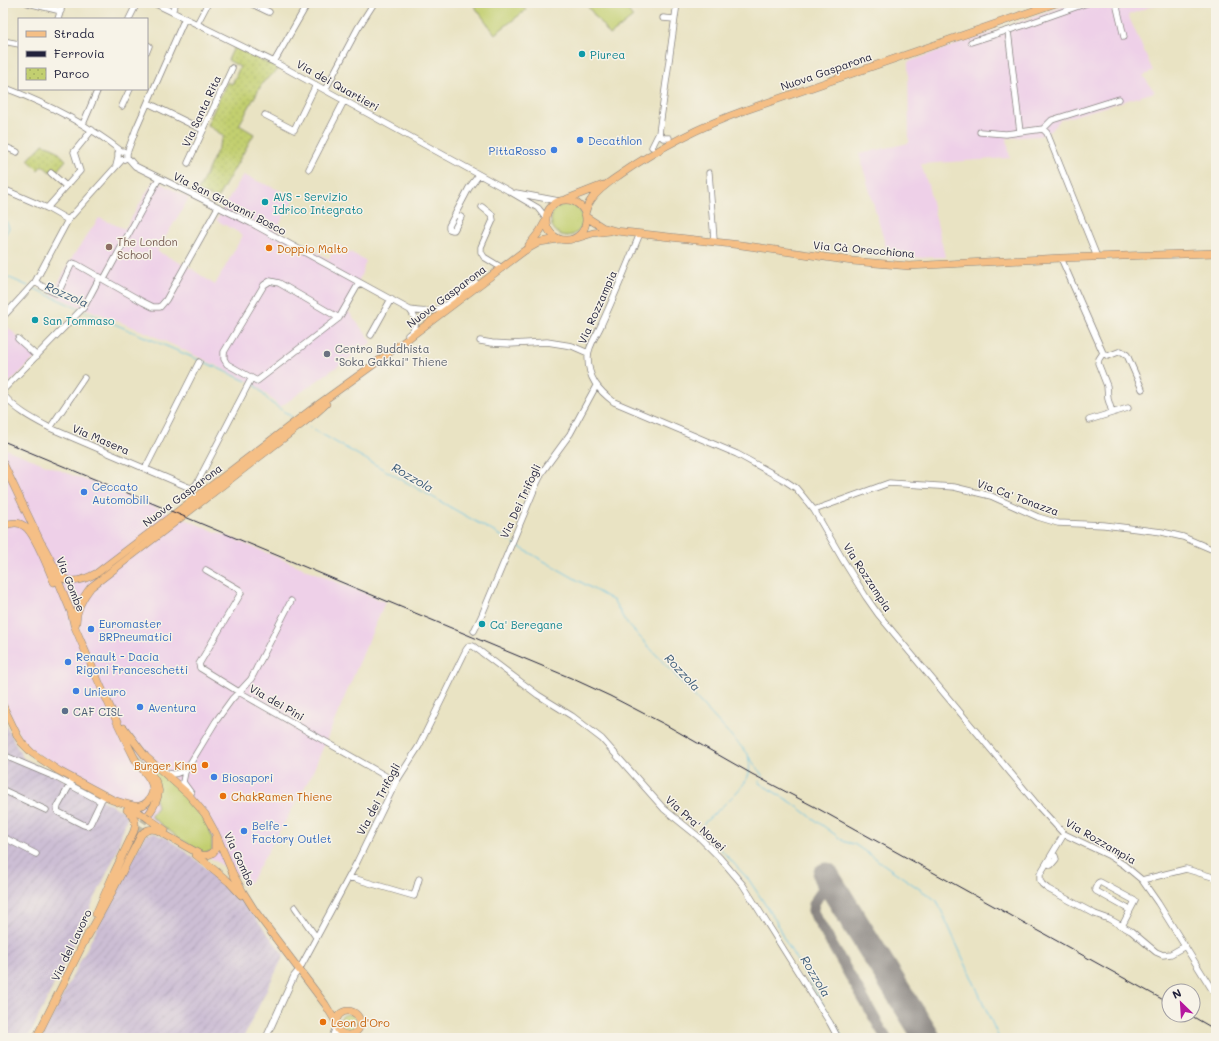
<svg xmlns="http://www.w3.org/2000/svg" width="1219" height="1041" font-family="Mali,sans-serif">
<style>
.built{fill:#eed0e8}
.industrial{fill:url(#industrial-furrows)}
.green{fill:#c2cf70;stroke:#727856}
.park{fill:url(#park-dots);stroke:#727856}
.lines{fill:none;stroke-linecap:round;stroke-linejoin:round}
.stream{stroke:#68c3e6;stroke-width:1}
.taxiway{stroke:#86827f;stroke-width:11}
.runway{stroke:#86827f;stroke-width:27}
.major-tunnel{stroke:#c1bca8;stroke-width:7;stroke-dasharray:7 3.5;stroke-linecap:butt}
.minor-casing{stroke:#86827f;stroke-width:7}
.major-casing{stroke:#86827f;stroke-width:8}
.minor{stroke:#fff;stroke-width:5.5}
.major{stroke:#f5bf86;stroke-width:7}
.rail{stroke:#22223b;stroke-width:1}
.major-bridge-casing{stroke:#86827f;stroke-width:8;stroke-linecap:butt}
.major-bridge{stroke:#f5bf86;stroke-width:7}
.culture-dot{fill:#0f9aa8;stroke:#f7f3e8;stroke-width:1.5}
.shop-dot{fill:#3f7fe0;stroke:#f7f3e8;stroke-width:1.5}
.education-dot{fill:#8d6e63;stroke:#f7f3e8;stroke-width:1.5}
.food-dot{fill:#e8710a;stroke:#f7f3e8;stroke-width:1.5}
.worship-dot{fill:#6b7280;stroke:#f7f3e8;stroke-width:1.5}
.service-dot{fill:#5c6f8a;stroke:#f7f3e8;stroke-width:1.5}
.labels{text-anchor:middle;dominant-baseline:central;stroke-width:3;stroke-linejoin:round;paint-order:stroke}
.culture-label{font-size:11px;fill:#0d838f;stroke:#f7f3e8;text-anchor:start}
.street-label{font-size:11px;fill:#22223b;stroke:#f7f3e8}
.shop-label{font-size:11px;fill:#366cbe;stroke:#f7f3e8;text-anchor:start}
.education-label{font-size:11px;fill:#785e54;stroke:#f7f3e8;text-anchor:start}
.food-label{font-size:11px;fill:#c56008;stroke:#f7f3e8;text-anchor:start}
.worship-label{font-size:11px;fill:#5b616d;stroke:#f7f3e8;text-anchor:start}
.service-label{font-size:11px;fill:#4e5e75;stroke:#f7f3e8;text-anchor:start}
.water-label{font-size:12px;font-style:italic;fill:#3a5a77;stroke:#f7f3e8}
</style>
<defs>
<pattern id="industrial-furrows" width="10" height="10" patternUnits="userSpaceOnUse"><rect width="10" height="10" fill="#ccbed4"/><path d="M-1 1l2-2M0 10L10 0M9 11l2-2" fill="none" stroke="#afa3b7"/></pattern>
<pattern id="park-dots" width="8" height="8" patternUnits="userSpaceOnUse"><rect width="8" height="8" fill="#c2cf70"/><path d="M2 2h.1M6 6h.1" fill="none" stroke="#a6b162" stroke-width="1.8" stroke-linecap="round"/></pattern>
</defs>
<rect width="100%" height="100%" fill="#f7f3e8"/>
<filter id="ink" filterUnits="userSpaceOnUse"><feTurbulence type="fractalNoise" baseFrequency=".025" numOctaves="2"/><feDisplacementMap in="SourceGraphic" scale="8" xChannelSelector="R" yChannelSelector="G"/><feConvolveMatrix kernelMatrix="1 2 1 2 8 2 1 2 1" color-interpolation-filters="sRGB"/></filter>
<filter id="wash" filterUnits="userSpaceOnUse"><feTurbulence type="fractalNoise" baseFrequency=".012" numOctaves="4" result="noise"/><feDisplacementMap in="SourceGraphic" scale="16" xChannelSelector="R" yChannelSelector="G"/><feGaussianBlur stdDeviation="0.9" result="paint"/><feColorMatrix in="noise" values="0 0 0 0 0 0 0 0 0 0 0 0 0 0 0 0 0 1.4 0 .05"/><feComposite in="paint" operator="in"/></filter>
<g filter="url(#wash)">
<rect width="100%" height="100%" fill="#e9e3c3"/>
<path class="built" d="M1073 3H1160L1128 15 1153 71 1143 76 1155 92 1060 120 1050 131 1039 136 1007 138 1010 158 921 164 928 185 945 257 889 258 859 154 909 143 908 62Z
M243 175 295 197 276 230 329 259 336 244 366 261 348 311 372 342 280 407 255 384 150 334 52 295 73 256 99 218 125 229 154 180 189 198 157 251 192 269 215 285 243 235 216 220Z
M3 322 37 356 3 389Z
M3 448 185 519 385 602 311 776 250 883 133 808 24 747 3 697Z"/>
<path class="industrial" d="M3 719 23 758 128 814 115 856 29 1037 19 1038H7L3 1036Z
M154 833 168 839 186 852 215 875 242 900 284 955 243 1038H41L139 846 147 834Z"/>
<path class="green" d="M472 3H521L526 10 495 34Z
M585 3H623L633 17 610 35Z
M551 220a16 16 0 1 1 32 0a16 16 0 1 1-32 0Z
M126 735 141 757 185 794 204 817 212 836V851L204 853 180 839 150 816 157 807 146 764 132 751Z
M339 1023a9 9 0 1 1 18 0a9 9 0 1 1-18 0Z"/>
<path class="park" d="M234 47 279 69 263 82 239 125 254 134 217 199 198 191 224 136 207 125 227 82 232 84 240 67 228 60Z
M43 144 54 148 66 160 55 173 52 170 50 172 42 165 38 170 28 160Z"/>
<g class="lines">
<path class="stream" d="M3 219 6 221 9 228 3 238
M3 275 28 286
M33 288 79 309
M84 311 199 360
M202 361 246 381
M251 384 255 385 270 402 292 417
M309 427 510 541
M514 544 614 601 625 621 748 754C749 761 751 769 748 776 745 788 712 815 701 826V828L749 880 776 921 783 937 843 1038
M749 757 762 775V776
M760 781 759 783 791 802 845 842 854 844 937 901 999 1038"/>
<path class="taxiway" d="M833 886 825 887C820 895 812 902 813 912L886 1038"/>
<path class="runway" d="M826 876 927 1038"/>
</g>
</g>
<g filter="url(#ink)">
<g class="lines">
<path class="major-tunnel" d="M124 860 141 826 148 815"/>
<defs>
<path id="minor" d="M28 3 61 11
M154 3 274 62 509 191 538 208 545 217
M250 3 269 12
M1116 3 1124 37
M172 11 176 3
M663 18 674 19
M58 19 63 3
M129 19 137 3
M197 24 208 3
M1008 31 1020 132
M3 41 19 44
M971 42 1022 26 1087 3
M147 45 149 46 147 51
M274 62 305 8
M3 87C45 103 86 123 121 151
M325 90 358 28 374 3
M148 103 203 130
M122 106 130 89
M265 115 294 130 316 85
M83 124 98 89
M1043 129 1052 120 1119 99
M980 132 1006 134 1043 129 1047 133 1097 257
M659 133 663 138H669
M3 146 17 152
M652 147 659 133 677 3
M127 157 135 166 251 223 410 310C446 317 449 298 476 283
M188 163 232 68
M116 166 118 158V153L123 151
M309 169 344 101
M51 173 66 186
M709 173 714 240 713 242
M3 189 47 208 68 220
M516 193 559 201
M482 207 492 215 493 220 481 247V252L484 257 502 268
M47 208 80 171 74 152 92 130
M456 215 461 217 454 230H452L449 229V226L469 188 479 175
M641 234 639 236C627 265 615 295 602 323 598 334 588 345 588 357 588 378 598 390 614 402L737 454 784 480 796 488 814 510 843 560 866 597 878 614 1039 807 1064 834 1108 855 1124 865 1142 880 1158 903 1216 996
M1061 258 1103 353 1099 359 1098 363 1107 386 1108 399 1112 412
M104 279 159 178
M35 282 47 289 56 293 59 291 71 265 73 263 76 264 143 302 153 307H160L166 300 218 207
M3 317 35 282 68 220 122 160 127 158V153L136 129 185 18
M339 318 279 283 270 281 264 285 224 352V359L227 364 257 381 339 318 359 283
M371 335 391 299
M408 335C418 328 417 319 410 310
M18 339 37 356
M480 341 492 343 510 344 547 342 572 346 588 353
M1103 353 1108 356 1121 351 1127 355 1142 389
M3 390 84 307 100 277
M3 394C15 410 33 419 50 428L188 487 193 488 197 483 251 379
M1089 420 1128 408
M50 428 84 378
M145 469 199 362
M814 510 889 483 954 487 991 496 1038 517 1058 523 1104 525 1162 532 1183 537 1216 551
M291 601 251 679 239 692 396 782
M474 631 481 617 537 483 543 471 570 434 596 386
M3 755 55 777 100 801 105 796
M165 772C173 776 179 774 186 768
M72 781 58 806 57 810 58 812 84 825 87 826 90 824 101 801
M3 790 46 810
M191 793 183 782 185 772 216 721 232 699 239 692 200 668 199 664 241 593 240 590 206 570
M1064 834 1040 874V880L1042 884 1048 889 1095 914 1109 919 1131 931 1156 952 1163 955 1171 954 1185 946
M3 837 36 854
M1047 863 1051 865 1056 859 1055 856 1052 854
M349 877 414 896 419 879
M1142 880 1186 869 1216 878
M295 907 316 937
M1122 926 1135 901 1100 882 1098 883 1095 889 1096 891 1130 910
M333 1037 339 1034H342
M266 1038 294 976 299 970 357 862 396 782 419 746 466 650 469 646H473L538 695 572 716 602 739 664 809 700 838 720 858 743 885 830 1023 838 1038
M332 1038 336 1027"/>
<path id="major" d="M567 199 603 185
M546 220a20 20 0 1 1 40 0a20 20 0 1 1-40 0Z
M585 214C586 208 588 204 591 200 598 189 611 181 621 174 660 147 701 126 746 110L1056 3
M586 217 602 227 616 231 741 245 852 261 909 266 1061 258 1216 253
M577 238 593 233 610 231
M529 245 540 231 545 222
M3 463 43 547
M3 526C10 523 18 521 24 526 35 532 48 569 54 582
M42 544C59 573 60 593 97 573L312 409 373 365 524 251 540 242 559 239
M55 573 71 612 74 625C93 669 112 714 134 757 139 768 157 781 152 794 144 815 127 803 112 800
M76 623C76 609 83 597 91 587L316 413 326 404
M3 706 18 737 22 743 32 753 59 771 117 802
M124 728 146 757 188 794 205 814 216 834 233 874 243 892 255 911 325 1004 336 1022
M145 767C162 785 163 795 148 815
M128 807 145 816
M149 819 165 830
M195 854 229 882 241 895
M96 914 114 873 134 831C137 821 134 816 127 810
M88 936 110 896 141 835C145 830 151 828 157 830L201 855C207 856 212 855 215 850V838
M336 1023a12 12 0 1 1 24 0a12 12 0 1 1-24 0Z
M36 1038 89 932"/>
</defs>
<use href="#minor" class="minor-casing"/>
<use href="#major" class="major-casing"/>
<use href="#minor" class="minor"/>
<use href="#major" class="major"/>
<path class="rail" d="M3 441 571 678 610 696 666 725 752 774 815 807 1169 1003
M1190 1015 1216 1030"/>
<defs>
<path id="major-bridge" d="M145 816 149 819"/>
</defs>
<use href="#major-bridge" class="major-bridge-casing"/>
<use href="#major-bridge" class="major-bridge"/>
</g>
</g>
<g class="culture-dot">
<circle cx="582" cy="54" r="4"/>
<circle cx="265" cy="202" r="4"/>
<circle cx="35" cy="320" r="4"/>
<circle cx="482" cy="624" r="4"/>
</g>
<g class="shop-dot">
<circle cx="580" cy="140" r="4"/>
<circle cx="554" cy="150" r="4"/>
<circle cx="84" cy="492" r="4"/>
<circle cx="91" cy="629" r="4"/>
<circle cx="68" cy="662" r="4"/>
<circle cx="76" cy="691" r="4"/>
<circle cx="140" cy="707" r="4"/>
<circle cx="214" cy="777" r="4"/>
<circle cx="244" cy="831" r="4"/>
</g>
<circle class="education-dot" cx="109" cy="247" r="4"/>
<g class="food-dot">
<circle cx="269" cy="248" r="4"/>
<circle cx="205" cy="765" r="4"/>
<circle cx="223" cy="796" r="4"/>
<circle cx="323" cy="1022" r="4"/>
</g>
<circle class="worship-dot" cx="327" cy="354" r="4"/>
<circle class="service-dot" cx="65" cy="711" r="4"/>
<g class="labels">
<g class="culture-label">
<text x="590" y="54">Piurea</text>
<text x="273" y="196">AVS - Servizio<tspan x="273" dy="13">Idrico Integrato</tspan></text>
<text x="43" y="320">San Tommaso</text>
<text x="490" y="624">Ca' Beregane</text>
</g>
<g class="street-label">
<text transform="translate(826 71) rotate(-19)">Nuova Gasparona</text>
<text transform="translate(338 85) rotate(29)">Via dei Quartieri</text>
<text transform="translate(201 111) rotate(-65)">Via Santa Rita</text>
<text transform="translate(230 203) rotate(27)">Via San Giovanni Bosco</text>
<text transform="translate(864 249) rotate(5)">Via Cà Orecchiona</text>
<text transform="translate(446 296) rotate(-37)">Nuova Gasparona</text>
<text transform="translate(597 307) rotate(-66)">Via Rozzampia</text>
<text transform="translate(101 439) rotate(23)">Via Masera</text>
<text transform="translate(182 495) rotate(-37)">Nuova Gasparona</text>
<text transform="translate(1018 497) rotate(20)">Via Ca' Tonazza</text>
<text transform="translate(520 501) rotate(-65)">Via Dei Trifogli</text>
<text transform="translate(868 577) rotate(57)">Via Rozzampia</text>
<text transform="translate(71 584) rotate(68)">Via Gombe</text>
<text transform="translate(277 702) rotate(30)">Via dei Pini</text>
<text transform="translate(378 799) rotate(-62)">Via dei Trifogli</text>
<text transform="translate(696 823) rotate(42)">Via Pra' Novei</text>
<text transform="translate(1101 841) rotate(30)">Via Rozzampia</text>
<text transform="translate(240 859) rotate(65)">Via Gombe</text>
<text transform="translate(71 945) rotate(-64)">Via del Lavoro</text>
</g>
<g class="shop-label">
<text x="588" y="140">Decathlon</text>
<text x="546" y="150" text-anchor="end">PittaRosso</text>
<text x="92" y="486">Ceccato<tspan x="92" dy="13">Automobili</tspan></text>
<text x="99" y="623">Euromaster<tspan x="99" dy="13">BRPneumatici</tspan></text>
<text x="76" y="656">Renault - Dacia<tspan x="76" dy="13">Rigoni Franceschetti</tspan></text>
<text x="84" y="691">Unieuro</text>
<text x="148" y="707">Aventura</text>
<text x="222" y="777">Biosapori</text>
<text x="252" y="825">Belfe -<tspan x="252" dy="13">Factory Outlet</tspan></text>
</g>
<g class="education-label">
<text x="117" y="241">The London<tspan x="117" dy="13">School</tspan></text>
</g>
<g class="food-label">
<text x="277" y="248">Doppio Malto</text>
<text x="197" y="765" text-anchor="end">Burger King</text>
<text x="231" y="796">ChakRamen Thiene</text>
<text x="331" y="1022">Leon d'Oro</text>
</g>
<g class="worship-label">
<text x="335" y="348">Centro Buddhista<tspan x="335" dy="13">"Soka Gakkai" Thiene</tspan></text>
</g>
<g class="service-label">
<text x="73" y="711">CAF CISL</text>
</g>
<g class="water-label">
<text transform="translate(67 294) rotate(24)">Rozzola</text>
<text transform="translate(413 477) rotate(30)">Rozzola</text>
<text transform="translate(683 672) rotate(47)">Rozzola</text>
<text transform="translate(816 976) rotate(59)">Rozzola</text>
</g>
</g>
<rect width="1219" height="1041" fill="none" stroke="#f7f3e8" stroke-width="16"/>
<rect x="18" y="18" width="130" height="72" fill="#f7f3e8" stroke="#a29fa3"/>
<rect x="26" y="31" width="20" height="6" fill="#f5bf86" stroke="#a29fa3"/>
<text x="54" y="38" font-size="12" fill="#22223b">Strada</text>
<rect x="26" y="51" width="20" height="6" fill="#22223b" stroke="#a29fa3"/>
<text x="54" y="58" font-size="12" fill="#22223b">Ferrovia</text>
<rect x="26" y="68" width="20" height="12" fill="url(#park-dots)" stroke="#a29fa3"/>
<text x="54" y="78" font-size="12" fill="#22223b">Parco</text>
<g transform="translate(1181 1003) rotate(335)"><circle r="19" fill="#f7f3e8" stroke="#a29fa3"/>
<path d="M0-3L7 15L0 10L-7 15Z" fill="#b5179e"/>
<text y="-6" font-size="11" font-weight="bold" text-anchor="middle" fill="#22223b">N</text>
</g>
</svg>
